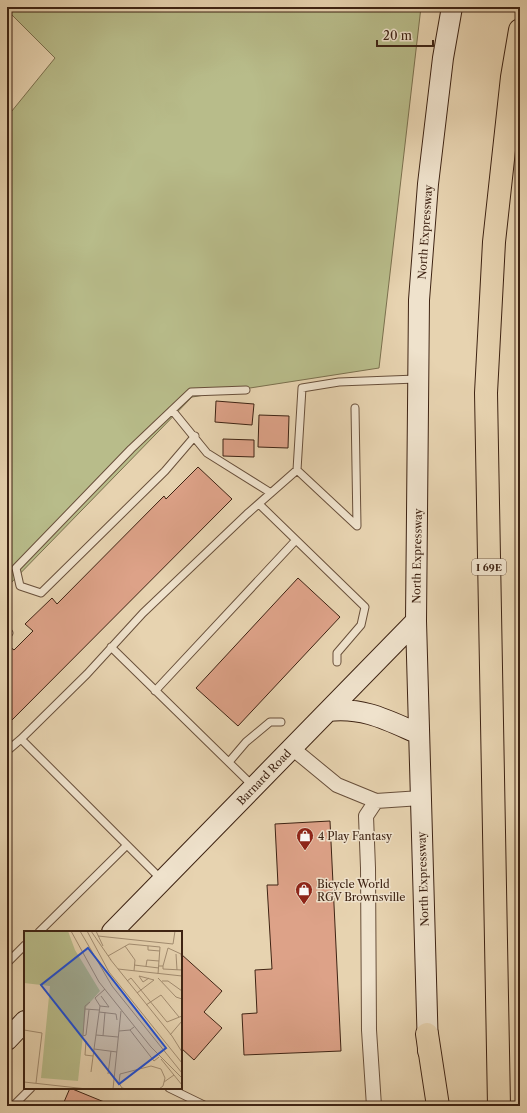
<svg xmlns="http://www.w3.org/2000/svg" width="527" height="1113" font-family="'Libre Caslon Text',serif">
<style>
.green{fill:#b8bc8a;stroke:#7b704e}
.building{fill:#dda288;stroke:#3e2313}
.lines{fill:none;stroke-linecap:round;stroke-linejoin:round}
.lane-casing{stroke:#684f3a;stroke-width:9}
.street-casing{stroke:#684f3a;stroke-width:16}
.secondary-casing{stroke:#3e2313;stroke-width:22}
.highway-casing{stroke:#3e2313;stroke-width:24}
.lane{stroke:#efe2cc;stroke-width:7}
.street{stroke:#efe2cc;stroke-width:14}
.secondary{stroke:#efe2cc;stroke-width:20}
.highway{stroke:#e7d3b0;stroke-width:22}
.labels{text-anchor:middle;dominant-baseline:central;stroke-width:3;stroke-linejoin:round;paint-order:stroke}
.shield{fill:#efe2cc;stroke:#735c4a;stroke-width:1}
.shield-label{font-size:10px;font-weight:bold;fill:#3e2313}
.street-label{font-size:11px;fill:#3e2313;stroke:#efe2cc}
.poi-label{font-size:11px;fill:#3e2313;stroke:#efe2cc;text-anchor:start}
.inset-road{fill:none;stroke:#a38d71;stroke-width:1}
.view{fill:#1d4ed8;fill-opacity:0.15;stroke:#1d4ed8;stroke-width:2}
.inset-edge{fill:none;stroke:#3e2313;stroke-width:2}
</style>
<rect width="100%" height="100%" fill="#e7d3b0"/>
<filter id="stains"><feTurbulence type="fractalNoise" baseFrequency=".005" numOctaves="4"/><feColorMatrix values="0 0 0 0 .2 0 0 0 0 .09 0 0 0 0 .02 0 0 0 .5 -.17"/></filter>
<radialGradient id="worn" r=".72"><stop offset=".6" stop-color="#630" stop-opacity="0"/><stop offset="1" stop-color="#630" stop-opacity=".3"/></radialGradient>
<path class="green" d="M7 7H421L379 368 192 397 7 587V117L55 58 7 10Z"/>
<path class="building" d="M216 401 254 404 252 425 215 422Z
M259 415 289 416 288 448 258 447Z
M223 439 254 440V457L223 456Z
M198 467 232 499 7 725V648L9 646 14 650 33 631 25 624 52 598 57 604 164 496 166 499Z
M298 578 340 617 238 726 196 688Z
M330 821 341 1051 244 1055 242 1014 257 1013 255 970 272 969 267 885H278L275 824Z
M181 954 222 991 204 1012 222 1028 194 1060 181 1048Z
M70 1088 114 1106H60L64 1102Z"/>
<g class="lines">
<defs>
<path id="lane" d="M355 408 357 526 297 470 302 388 339 382 416 379
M172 410 207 453 271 493
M195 436 165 471 41 593 20 586 16 568 131 449 191 392 246 390
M259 504 365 607 361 625 337 653V662
M7 635 9 633
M111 647 252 785
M155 691 296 540
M7 751 21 739
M229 762 246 742 270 722H281
M162 880 21 739 87 674 143 613 247 514 297 470
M39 932 127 845
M7 963 25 945
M169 1088 206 1106
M13 1106 31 1088"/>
<path id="street" d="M292 748 337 785 376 801 421 798
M374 1106 369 1030 368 868 366 816 376 801"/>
<path id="secondary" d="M328 711C364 707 387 720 419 734
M112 932 416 621
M7 1040 25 1021
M428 1051 416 621 419 300 428 184 443 58 452 7"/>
<path id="highway" d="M427 1034 438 1106
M499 1106 486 393 494 242 512 77 520 30"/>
</defs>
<use href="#lane" class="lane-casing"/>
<use href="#street" class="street-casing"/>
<use href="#secondary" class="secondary-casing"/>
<use href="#highway" class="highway-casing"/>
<use href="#lane" class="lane"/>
<use href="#street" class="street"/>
<use href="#secondary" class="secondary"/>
<use href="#highway" class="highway"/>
</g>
<defs>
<symbol id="shop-pin" viewBox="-11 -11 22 30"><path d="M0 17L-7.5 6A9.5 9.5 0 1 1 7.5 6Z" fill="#8f2418" stroke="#efe2cc"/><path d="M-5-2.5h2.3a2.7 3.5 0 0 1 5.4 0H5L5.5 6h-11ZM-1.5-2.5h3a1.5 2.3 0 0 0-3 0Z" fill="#fff"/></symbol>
</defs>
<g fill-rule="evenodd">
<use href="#shop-pin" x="295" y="826" width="20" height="27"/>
<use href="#shop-pin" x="294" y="880" width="20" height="27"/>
</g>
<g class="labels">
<rect class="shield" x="472" y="559" width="34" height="16" rx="3"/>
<g class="shield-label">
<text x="489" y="567">I 69E</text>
</g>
<g class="street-label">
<text transform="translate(425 232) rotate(-86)">North Expressway</text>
<text transform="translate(417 556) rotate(-89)">North Expressway</text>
<text transform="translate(264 777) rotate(-46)">Barnard Road</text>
<text transform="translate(423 879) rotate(-92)">North Expressway</text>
</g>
<g class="poi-label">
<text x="318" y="836">4 Play Fantasy</text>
<text x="317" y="884">Bicycle World<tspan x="317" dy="13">RGV Brownsville</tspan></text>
</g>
</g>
<g transform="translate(24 931)">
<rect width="158" height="158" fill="#e7d3b0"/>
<path d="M0 0H44L51 19 76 60 62 76 54 150 17 147 26 55 0 52Z" fill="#b8bc8a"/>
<path class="inset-road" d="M47 0 75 51 127 116M56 0 88 55 158 142M63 0 85 41 158 132M67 0 87 29M72 0 79 15M74 5 149 13 151 0M101 15 111 29 110 40M124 15V19L136 20M152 23 153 39M84 25 105 13 136 16 134 43M86 28 148 105M110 34 135 37M122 35 123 29 135 30M135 35H139V38L158 39M139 35 144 17 157 23 158 30M94 38 158 45M115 45 119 51 125 47M134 47 152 66 158 68M103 50 107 47 143 91 158 85M138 50H144L158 60M113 62 130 49 115 45M77 65 85 76 76 75 71 67 81 58M122 74 137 64 155 86M76 75 70 118 93 121M61 78 75 79M65 79 62 104 59 105 61 75 66 71M75 81 92 83 93 89M0 99 18 102 12 152M106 99 130 130 135 126M95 100 106 99 110 96M72 104 94 106M146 104 158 90M79 105 81 81M148 105 158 121M62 110 61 124 69 125M127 116 158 147M137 128 158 154M67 141 70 118M84 143 87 120M0 151 63 158M140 151 150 144M89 158 97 80M103 158 98 157 95 152 96 143 127 135 137 138 141 147 139 155 135 158"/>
<path class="view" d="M64 17 142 117 95 153 17 54Z"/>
<rect width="158" height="158" class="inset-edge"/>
</g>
<rect width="527" height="1113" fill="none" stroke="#e7d3b0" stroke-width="24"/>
<rect x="8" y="8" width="511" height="1097" fill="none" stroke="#3e2313" stroke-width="2"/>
<rect x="12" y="12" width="503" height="1089" fill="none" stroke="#3e2313"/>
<path d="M377 40v6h56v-6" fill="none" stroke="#3e2313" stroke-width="2"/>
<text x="383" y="40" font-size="12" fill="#3e2313" stroke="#efe2cc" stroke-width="3" paint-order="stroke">20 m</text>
<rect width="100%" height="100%" filter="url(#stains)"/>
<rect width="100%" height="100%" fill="url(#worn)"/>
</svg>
